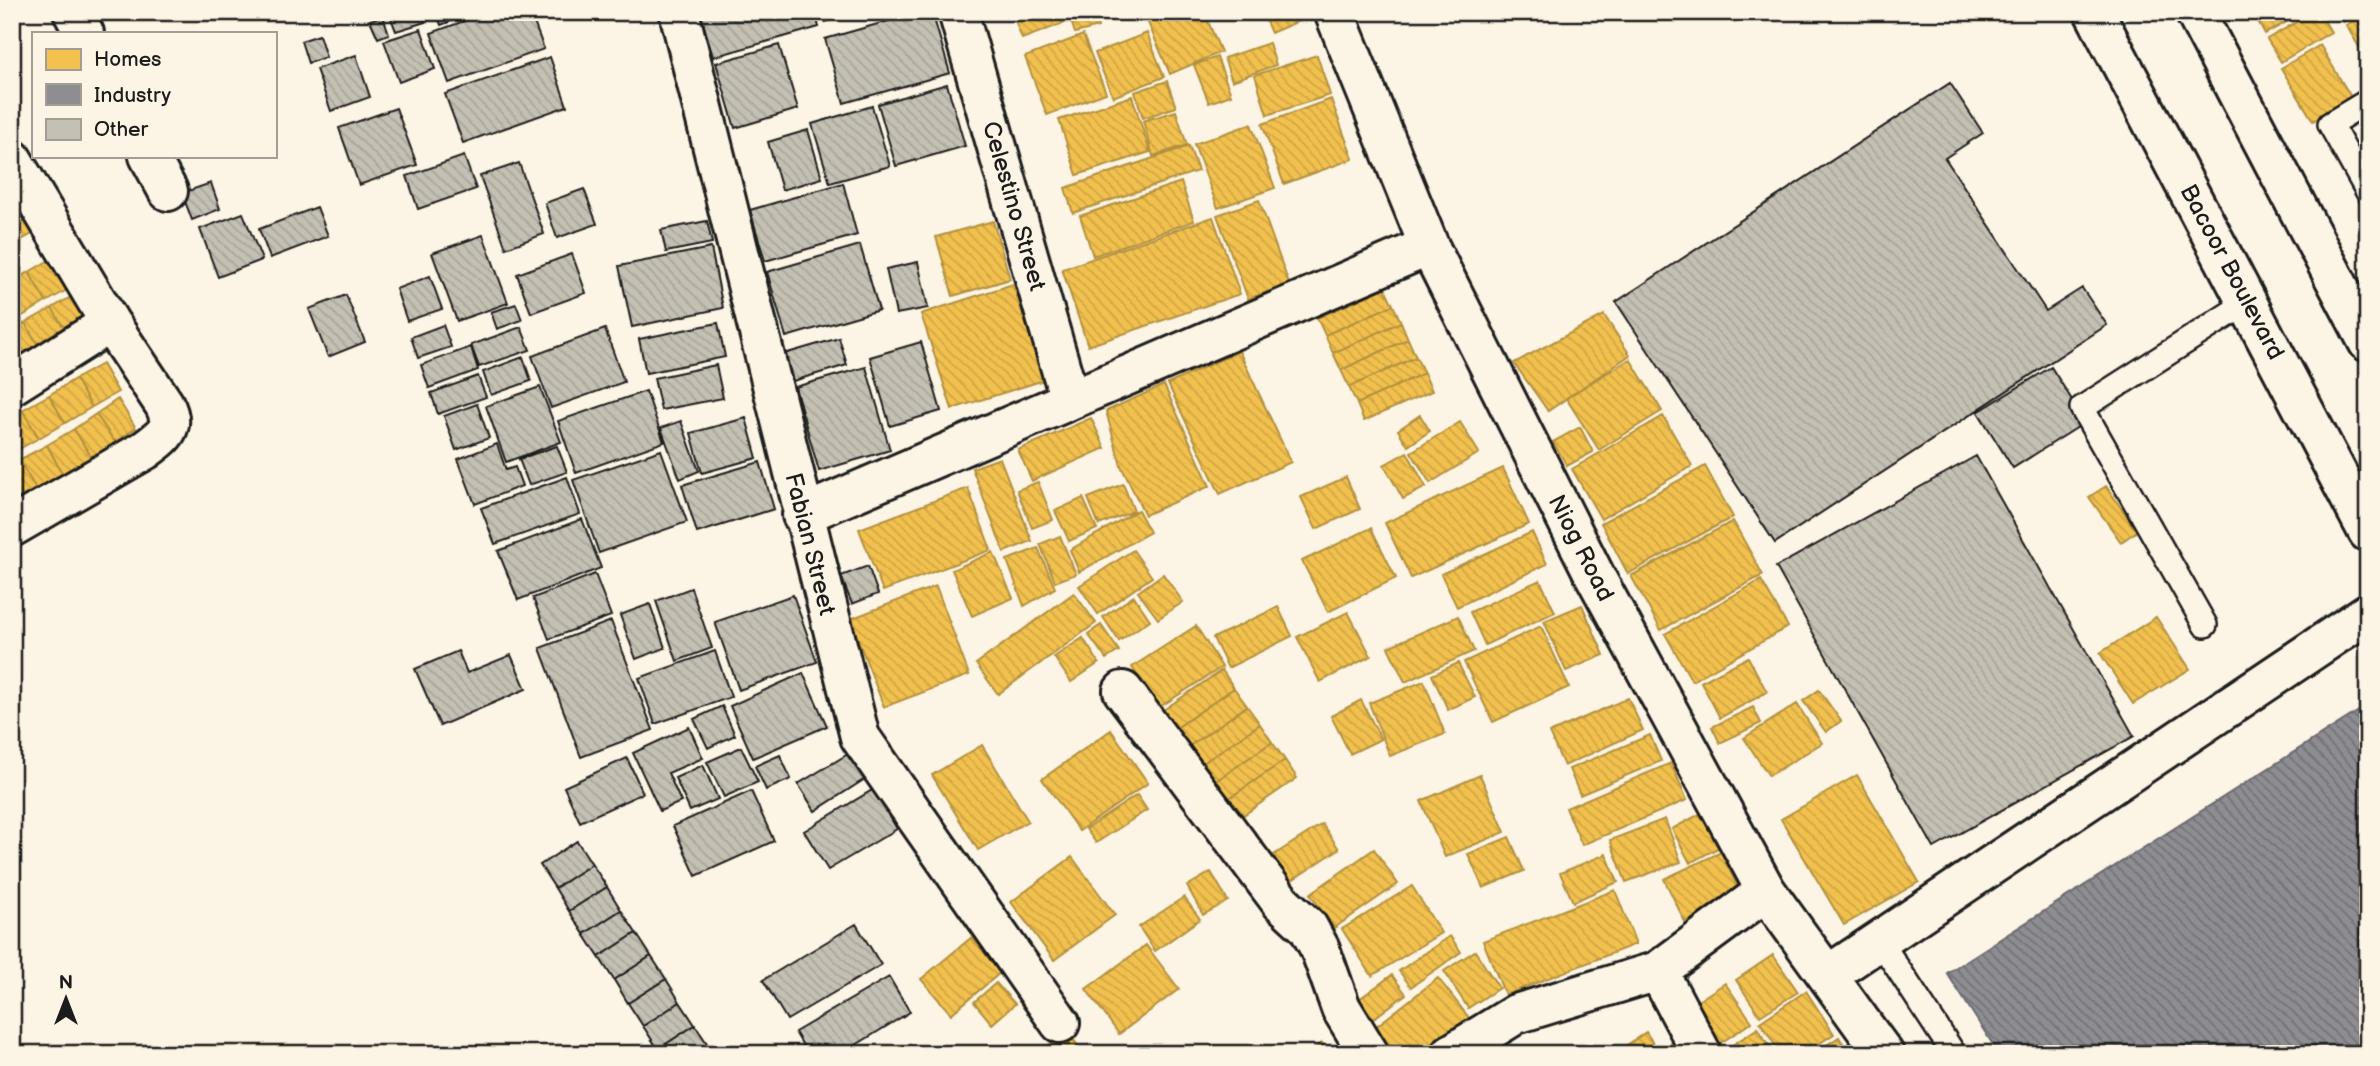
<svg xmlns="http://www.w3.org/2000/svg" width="2380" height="1066" font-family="'Balsamiq Sans',sans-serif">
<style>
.homes{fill:url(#homes-back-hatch);stroke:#b2903f;stroke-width:2}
.industry{fill:url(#industry-back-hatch);stroke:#6b6b6f;stroke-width:2}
.building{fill:url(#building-back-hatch);stroke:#1c1c1c;stroke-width:2}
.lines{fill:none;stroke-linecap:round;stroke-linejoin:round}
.service-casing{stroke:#1c1c1c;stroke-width:28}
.minor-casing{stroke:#1c1c1c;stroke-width:44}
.tertiary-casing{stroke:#1c1c1c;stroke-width:44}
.primary-casing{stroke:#1c1c1c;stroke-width:44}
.service{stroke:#fcf5e5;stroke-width:23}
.minor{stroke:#fcf5e5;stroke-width:38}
.tertiary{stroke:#fcf5e5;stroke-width:38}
.primary{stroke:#fcf5e5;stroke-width:38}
.labels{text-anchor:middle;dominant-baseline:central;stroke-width:7;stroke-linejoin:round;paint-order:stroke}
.street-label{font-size:24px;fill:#1c1c1c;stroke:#fcf5e5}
</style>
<defs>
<pattern id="homes-back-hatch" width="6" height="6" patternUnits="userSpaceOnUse" patternTransform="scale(1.75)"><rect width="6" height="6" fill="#f2c14e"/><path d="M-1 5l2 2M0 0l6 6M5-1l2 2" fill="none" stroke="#cfa544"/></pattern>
<pattern id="industry-back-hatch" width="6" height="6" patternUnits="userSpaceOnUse" patternTransform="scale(1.75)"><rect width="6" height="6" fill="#8d8d92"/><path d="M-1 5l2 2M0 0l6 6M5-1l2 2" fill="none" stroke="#727276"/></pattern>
<pattern id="building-back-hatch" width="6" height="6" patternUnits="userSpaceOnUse" patternTransform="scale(1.75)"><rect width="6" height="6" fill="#c4c0b3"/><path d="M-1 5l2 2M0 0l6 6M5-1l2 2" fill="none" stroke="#a8a499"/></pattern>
</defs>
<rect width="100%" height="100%" fill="#fcf5e5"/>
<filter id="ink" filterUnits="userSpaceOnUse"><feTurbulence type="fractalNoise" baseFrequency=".0143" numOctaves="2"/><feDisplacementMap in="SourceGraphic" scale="14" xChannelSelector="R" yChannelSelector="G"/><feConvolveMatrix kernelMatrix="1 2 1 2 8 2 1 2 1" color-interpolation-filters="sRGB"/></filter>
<g filter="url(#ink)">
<path class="homes" d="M1012 12H1063L1067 22 1022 39Z
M1068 12H1094L1098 27 1075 33Z
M1160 12H1204L1221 52 1170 74 1146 18Z
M1262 12H1304L1306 18 1271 33Z
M2253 12H2291L2294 18 2265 34Z
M2314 12H2319L2331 32 2281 62 2267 39Z
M2338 12H2360L2343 22Z
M2368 12V62L2346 25Z
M1147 33 1164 77 1113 97 1095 53Z
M1083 35 1106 93 1047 115 1025 57Z
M1269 43 1276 65 1232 81 1224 58Z
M2320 45 2352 99 2313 121 2281 68Z
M1317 55 1330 95 1267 115 1255 75Z
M1217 57 1231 95 1209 103 1194 65Z
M1167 81 1176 107 1143 118 1135 92Z
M1132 96 1150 152 1077 175 1059 120Z
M1331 99 1353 159 1284 184 1262 124Z
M1176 111 1187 145 1153 156 1143 121Z
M1251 124 1275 188 1218 208 1194 144Z
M2368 137V181L2349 146Z
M1189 146 1198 171 1073 213 1065 188Z
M1181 182 1194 221 1093 256 1080 216Z
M24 198 41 229 14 244 12 205Z
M1259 200 1289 284 1248 299 1217 215Z
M1213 217 1240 294 1088 346 1062 269Z
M993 221 1010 279 953 296 936 237Z
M56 256 74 286 46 302 29 272Z
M29 272 46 302 19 318 12 305V281Z
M1013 284 1044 380 952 409 921 314Z
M1385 288 1393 305 1325 335 1317 318Z
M79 292 97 322 70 338 52 308Z
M12 305 19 318 12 321Z
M1393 305 1401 322 1333 353 1325 335Z
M52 308 70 338 43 353 25 323Z
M1604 315 1630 355 1548 411 1514 363Z
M1401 322 1408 339 1341 370 1333 353Z
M25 323 43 353 12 364V330Z
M1408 339 1416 357 1349 387 1341 370Z
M1239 351 1291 462 1220 494 1168 384Z
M1416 357 1424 373 1357 404 1349 387Z
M1630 359 1662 411 1599 450 1566 398Z
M102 364 118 392 92 407 75 379Z
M1424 373 1432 391 1364 421 1357 404Z
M75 379 92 407 65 423 49 395Z
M1164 385 1210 486 1145 515 1121 466 1106 411Z
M49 395 65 423 39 438 22 410Z
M118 399 136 428 115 442 96 414Z
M22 410 39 438 12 453V416Z
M96 414 115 442 92 458 74 429Z
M1420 415 1430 431 1408 446 1398 430Z
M1663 416 1692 466 1601 519 1572 469Z
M1091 418 1105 448 1032 481 1018 450Z
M1460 422 1479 453 1430 483 1411 452Z
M1580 427 1593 452 1567 466 1553 442Z
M74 429 92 458 63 475 47 445Z
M47 445 63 475 36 489 19 460Z
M1407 452 1426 487 1403 499 1384 465Z
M1000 458 1032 541 1004 552 972 468Z
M19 460 36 489 12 502V464Z
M1705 466 1733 517 1628 574 1601 523Z
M1503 468 1529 524 1411 578 1385 523Z
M1346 477 1360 509 1316 529 1301 497Z
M1038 482 1053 520 1032 528 1017 490Z
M1123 484 1134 511 1099 525 1088 498Z
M2106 486 2137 531 2121 542 2089 497Z
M968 488 991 550 883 591 859 529Z
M1083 498 1097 529 1069 541 1055 511Z
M1138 510 1150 532 1079 572 1070 550Z
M1733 521 1763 575 1661 630 1631 576Z
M1371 528 1396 578 1328 612 1302 561Z
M1532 532 1547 564 1457 607 1441 574Z
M1060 536 1076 574 1055 582 1040 544Z
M1038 548 1055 588 1024 606 1007 560Z
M1133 550 1152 577 1098 614 1079 586Z
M993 552 1013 598 972 616 952 570Z
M1163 574 1183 602 1158 619 1138 592Z
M1540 580 1555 612 1485 645 1470 612Z
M1761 580 1788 627 1692 681 1665 634Z
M936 586 969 675 884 707 850 619Z
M1074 593 1096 623 998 694 976 664Z
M1134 596 1150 620 1119 641 1103 617Z
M1582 605 1604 655 1566 671 1544 621Z
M1278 607 1292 636 1228 668 1213 638Z
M1348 612 1371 656 1320 682 1297 637Z
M1458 616 1474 651 1405 682 1388 647Z
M2156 617 2190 669 2133 704 2100 653Z
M1101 625 1119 651 1106 659 1088 634Z
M1196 626 1222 667 1158 708 1132 667Z
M1541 626 1569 687 1493 722 1464 662Z
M1083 638 1099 663 1071 682 1054 657Z
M1748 657 1767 692 1720 718 1701 682Z
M1458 663 1475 697 1448 710 1432 675Z
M1222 670 1234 688 1172 731 1159 713Z
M1424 681 1445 734 1390 756 1369 703Z
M1234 688 1247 706 1185 749 1172 731Z
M1819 690 1841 721 1826 732 1803 701Z
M1628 698 1643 730 1564 766 1549 733Z
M1361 700 1381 739 1350 754 1331 716Z
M1797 704 1822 743 1769 776 1744 738Z
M1247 706 1260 724 1197 767 1185 749Z
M1753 707 1761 723 1720 743 1712 727Z
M1260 724 1272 742 1210 785 1197 767Z
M1111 730 1148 783 1079 831 1042 779Z
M1650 735 1661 761 1580 795 1569 769Z
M1272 742 1285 760 1222 803 1210 785Z
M982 745 1028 821 978 850 932 775Z
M1285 760 1297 778 1235 821 1222 803Z
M1671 763 1687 800 1582 845 1566 808Z
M1480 775 1505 832 1445 857 1421 801Z
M1857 775 1919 882 1844 925 1781 819Z
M1137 795 1147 810 1096 843 1086 829Z
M1709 809 1727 843 1690 863 1672 829Z
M1665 819 1681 862 1626 882 1610 840Z
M1322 824 1339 849 1286 884 1269 858Z
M1509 837 1524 871 1483 888 1468 854Z
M1374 849 1398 884 1334 928 1310 894Z
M1721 852 1742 896 1685 922 1664 879Z
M1606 854 1618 882 1573 902 1560 873Z
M1072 857 1115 915 1054 960 1011 902Z
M1211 872 1228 901 1203 915 1187 886Z
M1412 886 1441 933 1372 976 1342 929Z
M1615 890 1636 944 1505 995 1483 941Z
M1184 897 1200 919 1155 951 1139 927Z
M1450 936 1461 952 1411 987 1399 971Z
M972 937 1001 972 951 1014 921 979Z
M1146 945 1179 989 1119 1034 1086 989Z
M1475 951 1499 988 1468 1008 1444 971Z
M1773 955 1798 992 1760 1016 1736 980Z
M1392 975 1406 994 1361 1028 1347 1008Z
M1438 978 1474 1024 1435 1054H1386L1369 1032Z
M996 983 1015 1004 992 1024 974 1002Z
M1725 983 1752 1022 1707 1052 1681 1012Z
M1806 991 1834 1034 1803 1054H1781L1760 1022Z
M1758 1028 1774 1054H1719Z
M1069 1032 1083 1054H1035Z
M1646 1032 1660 1054H1614Z
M1839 1037 1850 1054H1813Z
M1322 1043 1331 1054H1308Z
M1254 1044 1261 1054H1239Z"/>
<path class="industry" d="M2368 705V1054H1999L1947 973Z"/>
<path class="building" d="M422 12 425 22 396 31 389 13Z
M436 12H476L441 25Z
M489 12H530L544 49 449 83 431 33Z
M700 12H815L819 27 713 57Z
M822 12H857L825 22Z
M920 12H932L950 73 844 103 825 39Z
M383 16 389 34 378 38 370 20Z
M421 29 435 69 399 82 384 41Z
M319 35 326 57 308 63 301 41Z
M779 45 798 109 735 128 716 63Z
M356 55 370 97 331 111 316 69Z
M550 57 567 106 463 143 445 94Z
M1950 83 1983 133 1945 158 2046 311 2082 288 2107 325 1775 543 1616 302Z
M947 84 965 146 896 166 878 104Z
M872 106 890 166 830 183 812 124Z
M396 108 417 165 359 185 339 128Z
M808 130 822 178 782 190 768 142Z
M464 156 476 189 418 209 407 176Z
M519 163 544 234 506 248 480 176Z
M211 183 220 209 192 220 182 193Z
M843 183 857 235 765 261 750 210Z
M584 189 597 224 557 238 545 203Z
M317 207 328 236 270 258 259 229Z
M243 213 262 260 218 277 200 229Z
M707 221 712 243 666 252 661 230Z
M483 235 508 303 457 321 432 253Z
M860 245 879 310 786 337 767 272Z
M711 248 723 308 632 327 619 266Z
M572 254 586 293 531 313 517 274Z
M918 262 928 308 896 314 886 269Z
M430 276 442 309 407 321 396 289Z
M346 295 365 342 328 357 309 309Z
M516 304 522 320 497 329 491 312Z
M718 323 725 357 646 373 639 339Z
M443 325 451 347 418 358 411 337Z
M521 327 530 350 479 367 471 345Z
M605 329 624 382 551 408 532 356Z
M839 338 847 365 793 381 784 354Z
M921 342 941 411 890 426 870 357Z
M471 347 478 370 429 388 421 365Z
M523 357 531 381 491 395 483 372Z
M716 365 723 398 661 410 654 378Z
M866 367 890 450 819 471 795 387Z
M2051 367 2086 422 2013 468 1978 412Z
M478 376 486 397 438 414 431 393Z
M540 387 561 442 506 462 486 406Z
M646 391 664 442 576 473 558 421Z
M477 404 489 438 456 450 444 416Z
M746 418 757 458 702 473 691 433Z
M681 421 699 471 680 479 661 428Z
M497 444 506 470 515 467 522 486 475 504 458 459Z
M557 446 567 472 529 485 519 459Z
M661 450 687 522 599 553 573 480Z
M1976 456 2134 736 1934 848 1776 567Z
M760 462 774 509 697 533 682 485Z
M567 477 580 514 495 544 481 508Z
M582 519 601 568 518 600 498 551Z
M868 566 878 594 852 604 841 576Z
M595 574 611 616 549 639 533 598Z
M691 588 712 648 677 661 656 601Z
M793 595 817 662 739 690 715 622Z
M650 604 665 648 636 659 620 615Z
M611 621 653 730 581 757 540 648Z
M458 651 467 673 511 655 526 689 440 726 415 669Z
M715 651 731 697 655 724 639 678Z
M803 673 827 726 753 758 730 706Z
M722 706 735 735 708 748 694 719Z
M689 727 703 758 668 773 681 802 660 811 633 753Z
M741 747 758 782 724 797 707 762Z
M848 754 865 779 815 811 798 784Z
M780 755 791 779 766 790 755 766Z
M627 758 643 793 580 822 564 787Z
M703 765 718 799 690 811 675 778Z
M874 789 897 829 828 870 804 831Z
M751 791 774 841 696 876 673 826Z
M577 841 592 864 555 888 540 865Z
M592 864 607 887 569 911 555 888Z
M607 887 621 910 584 934 569 911Z
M621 910 636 933 599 957 584 934Z
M856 924 881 965 787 1020 763 980Z
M636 933 651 956 614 980 599 957Z
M651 956 666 979 628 1003 614 980Z
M889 977 910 1012 841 1054H808L795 1032Z
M666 979 680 1002 643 1026 628 1003Z
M680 1002 695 1025 658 1049 643 1026Z
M695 1025 710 1048 701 1054H661L658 1049Z
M871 1046 875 1054H859Z"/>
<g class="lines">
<defs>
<path id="service" d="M2368 101 2330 124 2368 192
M2205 625 2082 408 2248 302
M1880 941 1954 1054"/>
<path id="minor" d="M73 12 84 33
M679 12 860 737 1060 1023
M958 12 1070 400
M149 156 168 191
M12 159 110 323 12 385
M802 515 1429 246
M12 527 145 450C164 436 177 428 164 404L110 323
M1123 691 1281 902 1308 927 1320 949 1341 1008 1369 1054
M1658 971 1702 1054
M1828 975 2368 613
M1451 1054 1516 1014 1658 971 1766 891"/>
<path id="tertiary" d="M1334 12 1429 246 1595 576 1766 891 1884 1054"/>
<path id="primary" d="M2094 12 2368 532
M2195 12 2368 342"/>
</defs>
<use href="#service" class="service-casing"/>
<use href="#minor" class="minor-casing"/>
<use href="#tertiary" class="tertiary-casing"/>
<use href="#primary" class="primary-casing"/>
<use href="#service" class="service"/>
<use href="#minor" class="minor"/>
<use href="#tertiary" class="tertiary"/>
<use href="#primary" class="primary"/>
</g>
</g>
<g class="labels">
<g class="street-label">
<text transform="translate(1014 206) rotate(74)">Celestino Street</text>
<text transform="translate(2232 272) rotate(62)">Bacoor Boulevard</text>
<text transform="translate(810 544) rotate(76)">Fabian Street</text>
<text transform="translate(1581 548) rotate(63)">Niog Road</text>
</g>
</g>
<rect width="2380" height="1066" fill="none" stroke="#fcf5e5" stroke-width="42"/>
<rect x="21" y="21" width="2338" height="1024" fill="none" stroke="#1c1c1c" stroke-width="2.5" filter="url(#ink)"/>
<rect x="32" y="32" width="245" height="126" fill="#fcf5e5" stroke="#a29e95" stroke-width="2"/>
<rect x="46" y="49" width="35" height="21" fill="#f2c14e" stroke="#a29e95" stroke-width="2"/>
<text x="94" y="66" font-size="21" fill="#1c1c1c">Homes</text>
<rect x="46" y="84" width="35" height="21" fill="#8d8d92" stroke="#a29e95" stroke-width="2"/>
<text x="94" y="102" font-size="21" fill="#1c1c1c">Industry</text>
<rect x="46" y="119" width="35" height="21" fill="#c4c0b3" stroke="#a29e95" stroke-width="2"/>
<text x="94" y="136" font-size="21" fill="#1c1c1c">Other</text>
<g transform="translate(66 999)" stroke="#fcf5e5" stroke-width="5" paint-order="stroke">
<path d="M0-5L12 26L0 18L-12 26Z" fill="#1c1c1c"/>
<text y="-10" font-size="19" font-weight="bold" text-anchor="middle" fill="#1c1c1c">N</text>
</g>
</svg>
